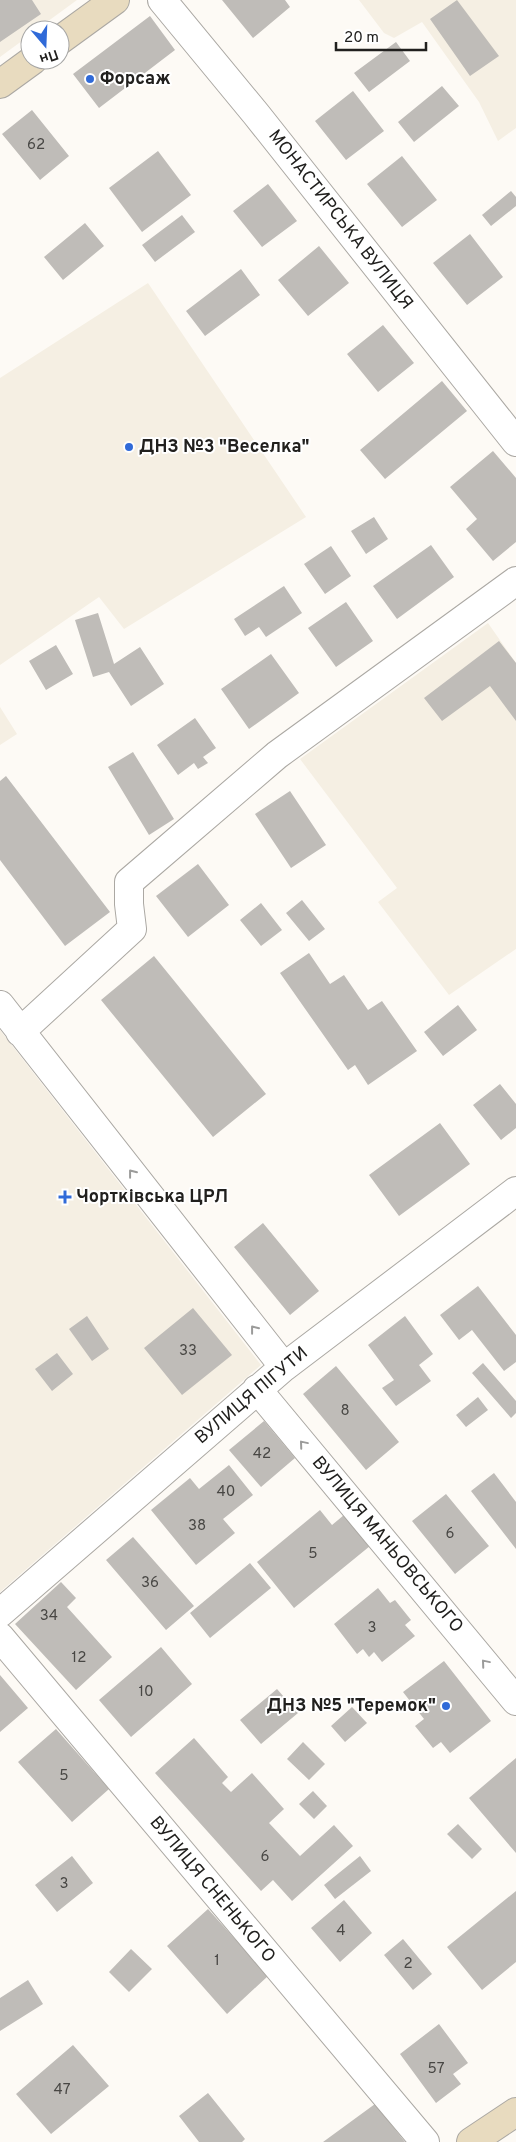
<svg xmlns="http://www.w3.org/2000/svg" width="516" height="2142" font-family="Overpass,sans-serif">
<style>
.built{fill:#f5efe3}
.building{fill:#bfbcb8}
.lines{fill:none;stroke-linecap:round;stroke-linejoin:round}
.street-casing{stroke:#aba8a3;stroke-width:30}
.secondary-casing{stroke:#aba8a3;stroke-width:30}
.street{stroke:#fff;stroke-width:28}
.secondary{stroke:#e8dbbf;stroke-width:28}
.oneway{stroke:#9b9b9a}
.poi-dot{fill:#306ad8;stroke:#fff;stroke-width:2}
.labels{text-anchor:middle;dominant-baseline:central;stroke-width:4;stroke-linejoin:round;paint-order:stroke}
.number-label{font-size:15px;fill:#484744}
.poi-label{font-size:18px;font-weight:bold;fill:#21201e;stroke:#fff;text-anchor:start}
.street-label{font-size:18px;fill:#21201e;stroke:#fff}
</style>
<rect width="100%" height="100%" fill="#fdfaf5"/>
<path class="built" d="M0 0H77L36 30H30V35L0 57Z
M359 0H516V128L498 141 479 102 422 22 394 38 384 33Z
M148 283 306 517 124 629 99 597 0 665V378Z
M488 623 516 663V949L449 995 378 902 397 888 300 759Z
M0 707 17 734 0 745Z
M0 1030 261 1365 0 1592Z"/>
<path class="building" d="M0 0H32L41 14 0 42Z
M222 0H285L290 7 253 38Z
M457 0 499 56 470 76 430 19Z
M150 16 175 50 99 108 73 74Z
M396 42 410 61 369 92 354 73Z
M442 86 459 106 414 142 398 122Z
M353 91 384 131 346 160 315 121Z
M32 110 69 156 40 180 2 134Z
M158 151 191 195 142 232 109 188Z
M402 156 437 200 402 227 367 184Z
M268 184 297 221 262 247 233 211Z
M511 191 516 197V206L491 226 482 215Z
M182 215 195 232 155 262 142 245Z
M85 223 104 246 63 280 44 257Z
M470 234 503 277 467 305 433 263Z
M319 246 349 283 308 316 278 280Z
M241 269 260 295 205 336 186 311Z
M383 325 414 363 378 392 347 354Z
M442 381 467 411 385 479 360 450Z
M493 451 516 478V542L493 561 466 529 477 519 450 487Z
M374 517 388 539 366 554 351 531Z
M431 545 454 577 397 619 373 586Z
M331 546 351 576 325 594 304 564Z
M284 586 302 613 266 637 259 627 245 636 234 619Z
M346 602 373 641 336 667 308 628Z
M98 613 114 664 140 647 164 684 131 706 109 672 93 677 75 620Z
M499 641 516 663V721L490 686 442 721 424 698Z
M56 645 73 674 46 690 29 661Z
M271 654 299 693 249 729 221 689Z
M195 718 216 748 203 757 208 763 198 769 194 763 178 775 157 745Z
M133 752 174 819 149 835 108 767Z
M6 776 110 912 65 946 0 860V781Z
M290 791 326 845 291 868 255 814Z
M198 864 229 905 188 937 156 896Z
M302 900 325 929 309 941 286 913Z
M261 903 282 930 261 946 240 920Z
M309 953 330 984 344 975 368 1010 382 1001 417 1051 368 1085 355 1065 348 1070 280 973Z
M154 956 266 1094 213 1137 101 1000Z
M458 1005 477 1030 443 1056 424 1032Z
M500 1084 516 1104V1128L501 1140 473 1105Z
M440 1123 470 1164 399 1216 369 1175Z
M263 1223 319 1291 290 1315 234 1247Z
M478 1286 516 1335V1362L504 1371 472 1330 459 1340 440 1315Z
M193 1308 232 1355 182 1395 144 1348Z
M87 1316 109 1349 92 1361 69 1329Z
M405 1316 433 1354 419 1365 431 1381 396 1406 382 1388 394 1380 368 1345Z
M57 1353 73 1374 52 1391 35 1369Z
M483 1363 516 1401V1413L511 1418 472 1373Z
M336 1366 399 1442 366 1470 303 1394Z
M478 1397 488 1410 466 1427 456 1415Z
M264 1421 295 1458 261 1487 229 1450Z
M229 1465 253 1495 223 1519 235 1533 196 1565 151 1510 190 1478 199 1489Z
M494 1473 516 1502V1549L471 1491Z
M446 1494 489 1546 455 1574 412 1521Z
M320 1510 332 1525 344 1515 370 1546 294 1608 257 1562Z
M133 1537 194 1606 166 1630 106 1560Z
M250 1563 271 1588 210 1638 190 1613Z
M61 1582 76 1598 67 1607 112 1657 76 1690 15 1624Z
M378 1588 390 1603 395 1600 411 1620 405 1625 415 1636 382 1662 374 1652 369 1657 363 1649 357 1654 334 1624Z
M161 1647 192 1684 131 1737 99 1700Z
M444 1661 491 1721 450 1753 441 1742 433 1748 415 1726 424 1719 403 1692Z
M0 1675 28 1708 0 1732Z
M277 1689 298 1713 261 1744 240 1720Z
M352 1707 367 1723 345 1742 331 1726Z
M56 1729 109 1789 72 1822 18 1762Z
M194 1738 228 1777 222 1783 231 1792 252 1773 284 1809 269 1823 300 1856 334 1825 353 1846 292 1901 273 1880 261 1891 155 1773Z
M303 1742 325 1764 309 1780 287 1759Z
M516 1758V1853L469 1798Z
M313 1791 327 1806 314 1819 299 1804Z
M458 1824 482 1849 472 1859 447 1834Z
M72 1856 93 1883 57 1912 35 1885Z
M360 1856 371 1871 335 1899 324 1885Z
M516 1891V1962L482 1990 447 1947Z
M344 1900 372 1933 340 1962 311 1928Z
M208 1909 268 1976 227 2014 167 1946Z
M403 1939 432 1974 413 1990 384 1955Z
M131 1949 152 1969 129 1992 109 1972Z
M28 1980 43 2004 0 2031V1998Z
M439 2024 468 2063 453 2074 461 2084 436 2103 400 2054Z
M73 2045 109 2086 51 2134 16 2094Z
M208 2093 245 2139 242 2142H199L179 2116Z
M375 2104 405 2142H323Z"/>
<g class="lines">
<defs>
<path id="street" d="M162 0 256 114 516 442
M0 1005 284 1367
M20 1032 132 929 129 904V882L277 755 516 581
M257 1389 516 1701
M0 1613 284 1367 516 1191
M0 1637 425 2142"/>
<path id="secondary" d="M60 40 115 0
M0 84 33 60
M471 2142 516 2112"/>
</defs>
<use href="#street" class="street-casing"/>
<use href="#secondary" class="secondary-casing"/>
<use href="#street" class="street"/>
<use href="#secondary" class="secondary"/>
</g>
<defs><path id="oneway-chevron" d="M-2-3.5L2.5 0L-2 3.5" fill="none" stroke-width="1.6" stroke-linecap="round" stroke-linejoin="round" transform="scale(1.25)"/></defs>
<g class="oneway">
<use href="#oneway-chevron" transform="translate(132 1173) rotate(-128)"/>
<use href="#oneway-chevron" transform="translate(254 1329) rotate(-128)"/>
<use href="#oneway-chevron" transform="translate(303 1444) rotate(-130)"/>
<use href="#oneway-chevron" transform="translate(485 1663) rotate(-130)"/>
</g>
<g class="poi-dot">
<circle cx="90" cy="79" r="5"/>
<circle cx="129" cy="447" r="5"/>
<path d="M62.5 1189.5h5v5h5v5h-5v5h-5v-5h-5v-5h5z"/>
<circle cx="446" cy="1706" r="5"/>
</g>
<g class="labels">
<g class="number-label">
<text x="36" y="145">62</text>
<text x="188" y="1351">33</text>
<text x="345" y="1411">8</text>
<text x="262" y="1454">42</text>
<text x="226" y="1492">40</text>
<text x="197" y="1526">38</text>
<text x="450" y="1534">6</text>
<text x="313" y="1554">5</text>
<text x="150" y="1583">36</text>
<text x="49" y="1616">34</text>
<text x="372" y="1628">3</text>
<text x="79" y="1658">12</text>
<text x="146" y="1692">10</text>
<text x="64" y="1776">5</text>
<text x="265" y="1857">6</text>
<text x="64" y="1884">3</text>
<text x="341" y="1931">4</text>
<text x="217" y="1961">1</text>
<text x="408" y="1964">2</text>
<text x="436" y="2069">57</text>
<text x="62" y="2090">47</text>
</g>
<g class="poi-label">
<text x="100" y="79">Форсаж</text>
<text x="139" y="447">ДНЗ №3 "Веселка"</text>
<text x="76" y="1197">Чортківська ЦРЛ</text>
<text x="436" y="1706" text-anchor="end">ДНЗ №5 "Теремок"</text>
</g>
<g class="street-label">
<text transform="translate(340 220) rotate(52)">МОНАСТИРСЬКА ВУЛИЦЯ</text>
<text transform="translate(252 1396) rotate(-40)">ВУЛИЦЯ ПІГУТИ</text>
<text transform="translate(387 1545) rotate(50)">ВУЛИЦЯ МАНЬОВСЬКОГО</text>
<text transform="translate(212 1890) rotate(50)">ВУЛИЦЯ СНЕНЬКОГО</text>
</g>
</g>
<g transform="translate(45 45) rotate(161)"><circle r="24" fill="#ffffff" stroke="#a6a6a5"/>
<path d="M0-4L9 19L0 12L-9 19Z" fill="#306ad8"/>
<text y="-8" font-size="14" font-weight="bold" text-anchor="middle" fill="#21201e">Пн</text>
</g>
<path d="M336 42v8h90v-8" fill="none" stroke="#21201e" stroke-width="2.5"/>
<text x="344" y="42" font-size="15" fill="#21201e" stroke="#ffffff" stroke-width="4" paint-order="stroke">20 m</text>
</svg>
